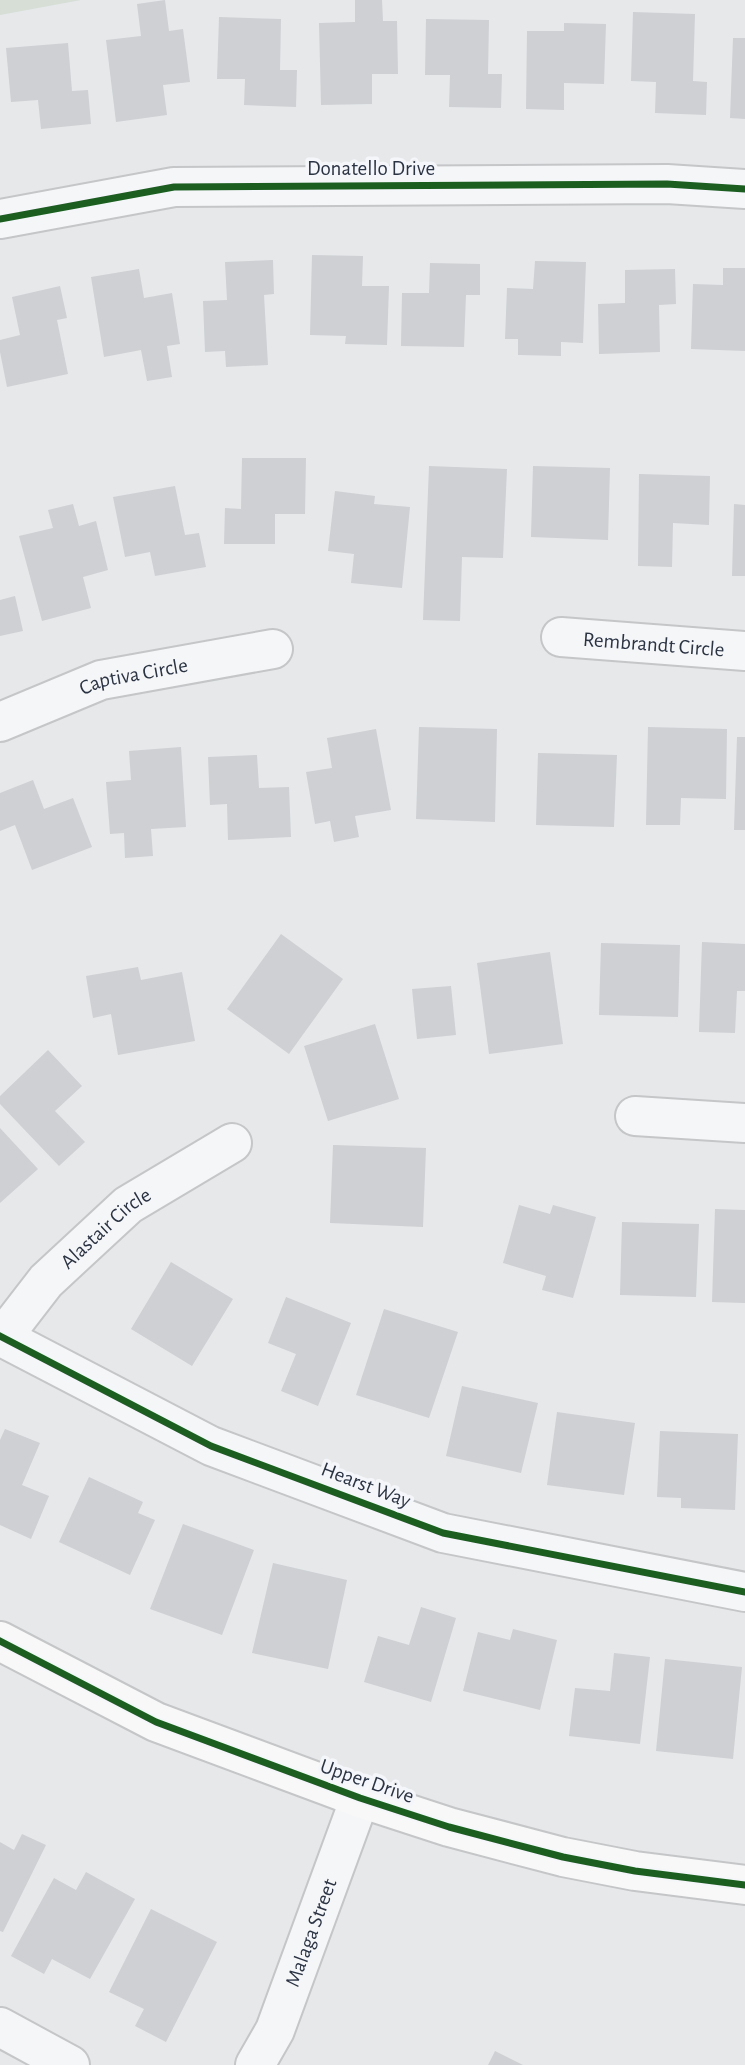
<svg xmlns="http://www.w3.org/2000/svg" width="745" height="2065" font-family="'Alegreya Sans',sans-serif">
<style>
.green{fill:#d6ded6}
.building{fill:#ced0d3}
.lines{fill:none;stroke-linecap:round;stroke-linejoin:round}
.minor-casing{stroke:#c4c6c8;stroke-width:42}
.secondary-casing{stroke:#c4c6c8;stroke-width:42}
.minor{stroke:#f5f6f7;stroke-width:38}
.secondary{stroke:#f8f8f8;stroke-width:38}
.cycleway-casing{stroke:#f4f6f9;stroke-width:11}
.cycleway{stroke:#1b5e20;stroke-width:7}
.labels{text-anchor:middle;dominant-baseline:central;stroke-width:7;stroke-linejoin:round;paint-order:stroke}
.street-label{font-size:21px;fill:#2b3445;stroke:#f4f6f9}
</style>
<rect width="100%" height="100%" fill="#e6e8ea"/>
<path class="green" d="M0 0H81L0 15Z"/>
<path class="building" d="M165 0 169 31 183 29 190 82 163 85 167 115 116 122 106 40 141 36 137 4Z
M355 0H382L383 21H397L398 74H372V104L321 105 319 23 355 22Z
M633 12 695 14 693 81 707 82 706 115 655 113 656 82 631 81Z
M219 17 281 19 280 70H297L296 107 244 105 245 79H217Z
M426 19 489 20 488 74H502L501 108 449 107 450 75H425Z
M564 23 606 24 604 84 564 83V110L526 109 527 31H564Z
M733 38H745V119L730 118Z
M68 43 72 91 88 90 91 124 41 129 38 100 11 102 6 48Z
M312 255 363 256 362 286H389L387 345 345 344 346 336 310 335Z
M273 260 274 294 264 295 268 365 226 367 225 351 205 352 203 301 227 300 225 262Z
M535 261 586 262 583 343 561 342V356L518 355V339H505L507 288 533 289Z
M430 263 480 264V295H466L464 347 401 346 402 293H429Z
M723 268H745V351L691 349 693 284 723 285Z
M139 269 144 298 172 293 180 344 167 346 172 377 147 381 141 350 104 357 91 277Z
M675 269 676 304 659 305 660 352 599 354 598 304 625 303V270Z
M60 286 67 318 57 320 68 374 7 387 0 352V340L20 335 12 297Z
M242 458H306L305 514H275V544H224L225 508 241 509Z
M429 466 507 469 503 558 462 557 460 621 423 620Z
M533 466 610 468 608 540 531 537Z
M639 474 710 476 709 525 673 523 672 567 638 566Z
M175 486 185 535 199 533 206 567 155 576 150 552 125 557 113 497Z
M335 491 375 496 374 504 410 507 402 588 351 583 354 554 328 551Z
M73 504 79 526 96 521 108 570 83 577 91 608 42 621 19 536 53 528 48 510Z
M734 504 745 505V576H732Z
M15 596 23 631 0 636V600Z
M419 727 497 729 495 822 416 819Z
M648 727 727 729 726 799 681 798 680 825H646Z
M376 729 391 810 355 816 359 837 334 842 330 821 315 824 306 772 332 768 327 738Z
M737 737H745V830H734Z
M181 747 186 827 151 829 153 856 125 858 124 833 110 834 106 782 131 780 129 751Z
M538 753 617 755 614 827 536 825Z
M257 755 259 788 289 787 291 837 228 840 227 804 210 805 208 757Z
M33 780 44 809 73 798 92 847 32 870 15 825 0 831V793Z
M281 934 343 979 289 1054 227 1009Z
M702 942 745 944V991H737L735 1033 699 1032Z
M601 943 680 945 678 1017 599 1015Z
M550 952 563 1044 489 1054 477 963Z
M138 967 141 980 182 972 195 1041 118 1055 111 1014 93 1018 86 976Z
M451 986 456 1035 417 1039 412 989Z
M375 1024 399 1099 328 1121 304 1046Z
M48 1050 82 1086 55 1111 85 1142 59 1166 0 1104V1096Z
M0 1128 38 1169 0 1203Z
M333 1145 426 1148 423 1227 330 1223Z
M519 1205 550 1214 553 1205 596 1217 573 1298 542 1290 546 1276 503 1263Z
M715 1209 745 1210V1303L712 1302Z
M622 1222 699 1224 696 1297 620 1295Z
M171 1262 233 1299 192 1366 131 1329Z
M286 1297 351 1323 318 1406 281 1391 296 1354 268 1343Z
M384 1309 458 1332 429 1418 356 1395Z
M462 1386 538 1403 521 1473 446 1456Z
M557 1412 635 1423 624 1495 547 1485Z
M5 1429 40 1443 22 1485 49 1496 31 1539 0 1525V1440Z
M660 1431 738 1434 735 1510 681 1508V1498L657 1497Z
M89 1477 143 1502 138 1513 155 1520 130 1575 59 1542Z
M183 1524 254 1550 222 1635 150 1609Z
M273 1563 347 1580 328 1669 252 1653Z
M421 1607 456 1618 431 1702 364 1682 378 1636 409 1645Z
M513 1629 557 1640 540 1710 463 1691 478 1632 510 1640Z
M614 1653 650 1657 640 1744 569 1736 575 1688 610 1691Z
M665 1659 742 1667 733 1759 656 1751Z
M22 1834 46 1845 3 1932 0 1931V1842L14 1850Z
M86 1872 135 1899 90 1979 52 1959 44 1974 11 1956 54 1878 76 1890Z
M151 1909 217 1942 166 2042 135 2026 144 2009 109 1992Z
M495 2051 523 2065H488Z"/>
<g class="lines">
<defs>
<g id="minor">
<path d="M0 219 174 187 667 184 745 189"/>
<path id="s1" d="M561 637 745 651"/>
<path id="s2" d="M0 722 101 680 273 649"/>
<path d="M635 1116 745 1123"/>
<path d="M0 1336 211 1446 443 1533 745 1592"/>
<path id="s3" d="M2 1338 46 1281 128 1205 232 1143"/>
<path d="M0 2027 70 2065"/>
<path id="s4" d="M255 2065 275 2030 360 1798"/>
</g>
<path id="secondary" d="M0 1641 156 1722 360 1798 449 1827 563 1857 635 1871 745 1885"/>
</defs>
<use href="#minor" class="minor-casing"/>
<use href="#secondary" class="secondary-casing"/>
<use href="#minor" class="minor"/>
<use href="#secondary" class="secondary"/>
<defs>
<path id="cycleway" d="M0 219 174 187 667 184 745 189
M0 1336 211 1446 443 1533 745 1592
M0 1641 156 1722 360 1798 449 1827 563 1857 635 1871 745 1885"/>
</defs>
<use href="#cycleway" class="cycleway-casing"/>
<use href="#cycleway" class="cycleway"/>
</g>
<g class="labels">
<g class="street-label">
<text x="371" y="168">Donatello Drive</text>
<text stroke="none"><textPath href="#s1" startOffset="93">Rembrandt Circle</textPath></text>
<text stroke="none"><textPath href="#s2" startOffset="142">Captiva Circle</textPath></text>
<text stroke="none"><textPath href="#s3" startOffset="152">Alastair Circle</textPath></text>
<text transform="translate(366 1485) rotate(21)">Hearst Way</text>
<text transform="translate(367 1781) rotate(19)">Upper Drive</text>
<text stroke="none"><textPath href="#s4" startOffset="144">Malaga Street</textPath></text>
</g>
</g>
</svg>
